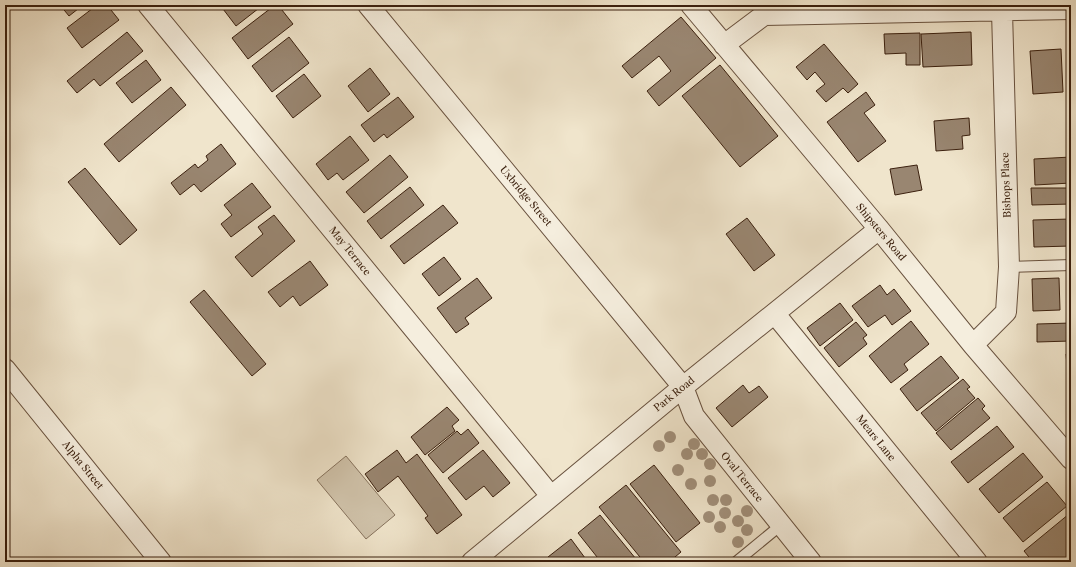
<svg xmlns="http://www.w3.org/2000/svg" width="1076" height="567" font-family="'Libre Caslon Text',serif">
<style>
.green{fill:#d1c4ac;stroke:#86725d}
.building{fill:#998671;stroke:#3b200e}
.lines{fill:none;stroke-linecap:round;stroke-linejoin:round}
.lane-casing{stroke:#68513e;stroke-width:12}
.street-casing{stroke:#68513e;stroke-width:22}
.lane{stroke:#f5eede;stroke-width:10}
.street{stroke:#f5eede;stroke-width:20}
.tree{fill:#a18f7a}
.labels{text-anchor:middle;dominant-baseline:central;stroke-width:3.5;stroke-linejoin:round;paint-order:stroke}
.street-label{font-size:10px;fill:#3b200e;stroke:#f5eede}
</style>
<rect width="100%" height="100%" fill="#f0e5cc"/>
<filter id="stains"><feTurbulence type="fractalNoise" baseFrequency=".005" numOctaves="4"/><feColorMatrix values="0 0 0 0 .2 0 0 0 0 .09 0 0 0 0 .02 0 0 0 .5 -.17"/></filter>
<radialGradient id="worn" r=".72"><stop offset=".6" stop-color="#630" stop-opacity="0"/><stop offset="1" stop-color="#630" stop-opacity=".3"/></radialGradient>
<path class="green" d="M346 456 395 515 366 539 317 480Z"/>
<path class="building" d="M60 5H83L69 16Z
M97 5H107L119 20 82 48 67 28Z
M220 5H263L236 26Z
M275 5H278L293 24 248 59 232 38Z
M681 17 716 58 659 106 647 91 671 71 659 56 632 78 622 66Z
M127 32 143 51 100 86 94 79 77 93 67 81Z
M971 32 972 65 923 67 921 34Z
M920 33V65H906V53L885 54 884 34Z
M289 37 309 63 272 92 252 66Z
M824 44 858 84 848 93 843 88 826 102 816 91 825 84 815 72 807 80 796 67Z
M1061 49 1063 92 1033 94 1030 51Z
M146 60 161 80 132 103 116 83Z
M720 65 778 136 740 167 682 96Z
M370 68 390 94 368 112 348 86Z
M304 74 321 96 293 118 276 96Z
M171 87 186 105 119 162 104 144Z
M866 92 875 105 864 113 886 141 858 162 827 122Z
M398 97 414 117 387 138 384 134 374 142 361 125Z
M969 118 970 135 962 136 963 149 936 151 934 121Z
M350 136 369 160 343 180 337 173 328 180 316 164Z
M221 144 236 164 201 192 194 184 180 195 171 183 195 164 198 168 208 160 206 156Z
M390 155 408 177 364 213 346 192Z
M1071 157V183L1035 185 1034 159Z
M917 165 922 190 895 195 890 169Z
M85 168 137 230 120 245 68 182Z
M252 183 271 207 231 237 221 224 232 215 224 205Z
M410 187 424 205 381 239 367 221Z
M1031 188H1071V204L1032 205Z
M443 205 458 223 404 264 390 246Z
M274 215 295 241 252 277 235 257 263 234 258 227Z
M747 218 775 255 754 271 726 234Z
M1071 219V246L1034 247 1033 220Z
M444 257 461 279 439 296 422 274Z
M310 261 328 285 300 306 293 296 280 307 268 292Z
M477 278 492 298 465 318 469 324 456 333 437 308Z
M1059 278 1060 310 1033 311 1032 279Z
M1071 278V310H1069L1067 279Z
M880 285 887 295 894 289 911 311 892 325 885 315 868 327 852 306Z
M204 290 266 364 252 376 190 302Z
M840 303 853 320 820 346 807 328Z
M911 321 929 344 904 364 908 370 891 383 869 356Z
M856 322 867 335 863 338 867 344 839 367 824 348Z
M1071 323V341L1037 342V324Z
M1066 354H1071V376L1068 377Z
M941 356 959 378 917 411 900 389Z
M963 379 970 387 967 389 975 398 936 431 921 413Z
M743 385 749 393 759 386 768 397 732 427 716 408Z
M978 398 985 406 982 409 990 418 951 450 936 433Z
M447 407 459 420 452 426 455 431 425 455 411 437Z
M997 426 1014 447 968 483 951 462Z
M468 429 479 443 443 473 428 455 457 431 461 435Z
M397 450 406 463 417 454 462 515 437 534 425 518 428 516 398 476 378 492 365 474Z
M483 450 510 483 493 497 484 486 466 500 448 478Z
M1023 453 1043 477 999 513 979 489Z
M654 465 700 523 676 542 630 484Z
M1047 482 1067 506 1023 542 1003 518Z
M626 485 681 552 669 562H644L599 507Z
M1069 514 1071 516V554L1069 556 1071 560 1068 562H1033L1024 551Z
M600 515 636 559 633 562H601L578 533Z
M571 539 588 562H552L548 557Z"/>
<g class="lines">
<defs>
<path id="lane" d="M1009 267 1071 265
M736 562 781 525"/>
<path id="street" d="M148 5 551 496
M368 5 683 387 694 416 811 562
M691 5 879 229 973 345 1071 459
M724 45 764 15 1071 9
M775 314 977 562
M973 345 1006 312 1009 267 1002 11
M5 369 161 562
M472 562 683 387 879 229"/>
</defs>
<use href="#lane" class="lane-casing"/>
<use href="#street" class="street-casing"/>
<use href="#lane" class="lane"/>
<use href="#street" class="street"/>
</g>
<g class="tree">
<circle cx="670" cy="437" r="6"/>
<circle cx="694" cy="444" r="6"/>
<circle cx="659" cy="446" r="6"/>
<circle cx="687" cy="454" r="6"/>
<circle cx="702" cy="454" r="6"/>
<circle cx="710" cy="464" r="6"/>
<circle cx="678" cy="470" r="6"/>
<circle cx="710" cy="481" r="6"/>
<circle cx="691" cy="484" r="6"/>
<circle cx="713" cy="500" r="6"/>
<circle cx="726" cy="500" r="6"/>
<circle cx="747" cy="511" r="6"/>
<circle cx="725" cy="513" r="6"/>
<circle cx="709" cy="517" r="6"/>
<circle cx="738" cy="521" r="6"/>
<circle cx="720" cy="527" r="6"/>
<circle cx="747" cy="530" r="6"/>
<circle cx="738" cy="542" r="6"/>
</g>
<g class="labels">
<g class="street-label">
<text transform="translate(1006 185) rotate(-92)">Bishops Place</text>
<text transform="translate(526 196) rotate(50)">Uxbridge Street</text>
<text transform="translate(881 232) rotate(50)">Shipsters Road</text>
<text transform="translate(350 251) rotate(51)">May Terrace</text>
<text transform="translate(674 394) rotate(-39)">Park Road</text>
<text transform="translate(876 438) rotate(51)">Mears Lane</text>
<text transform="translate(83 465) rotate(51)">Alpha Street</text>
<text transform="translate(742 477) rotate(51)">Oval Terrace</text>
</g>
</g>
<rect width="1076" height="567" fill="none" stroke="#f0e5cc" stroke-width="20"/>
<rect x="6" y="6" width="1064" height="555" fill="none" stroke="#3b200e" stroke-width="2"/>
<rect x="10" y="10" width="1056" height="547" fill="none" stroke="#3b200e"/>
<rect width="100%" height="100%" filter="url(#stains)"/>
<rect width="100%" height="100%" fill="url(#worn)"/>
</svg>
